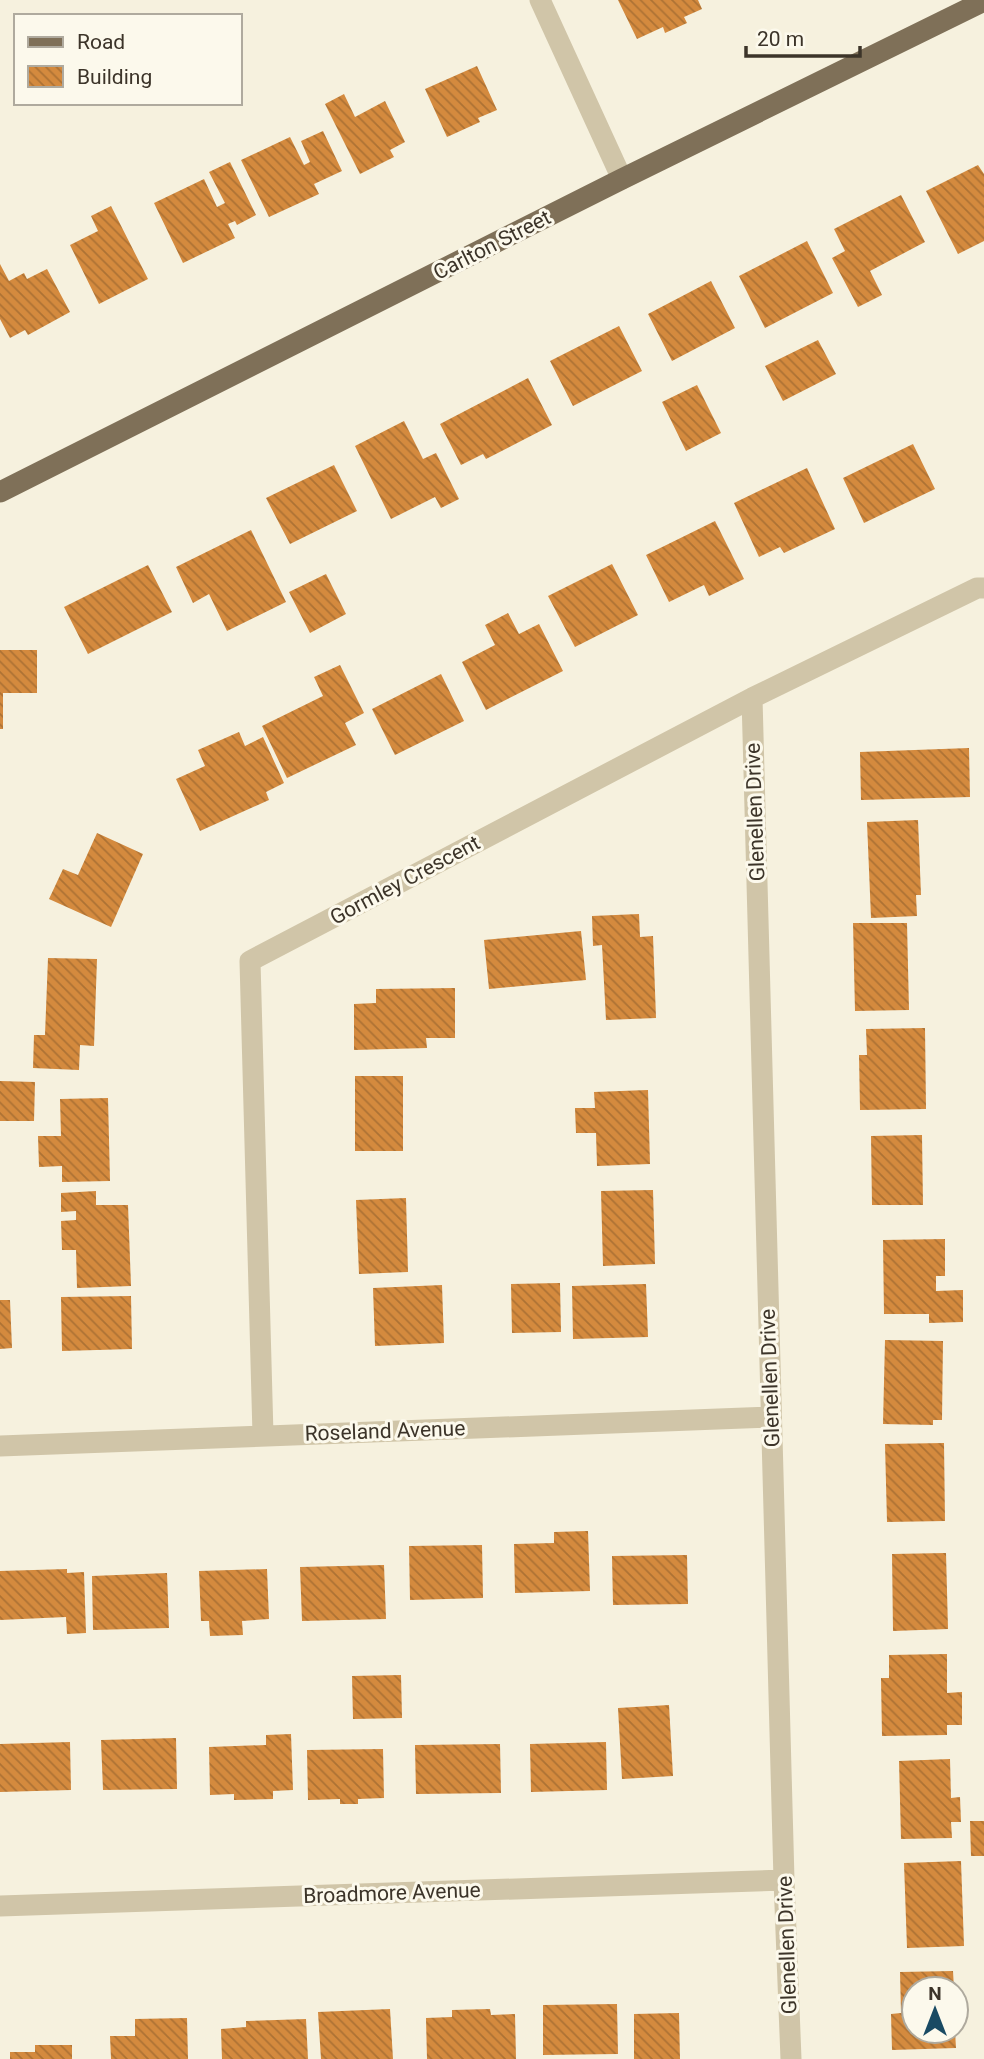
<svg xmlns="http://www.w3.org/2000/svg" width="984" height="2059" font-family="Roboto,sans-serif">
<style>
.building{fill:url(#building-back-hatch)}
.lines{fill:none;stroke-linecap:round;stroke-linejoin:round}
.minor{stroke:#d0c5a8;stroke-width:21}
.major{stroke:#7f7058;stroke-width:21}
.labels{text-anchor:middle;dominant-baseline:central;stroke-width:6;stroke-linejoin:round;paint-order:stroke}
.street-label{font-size:21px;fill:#3c3429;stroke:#fcf9ec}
</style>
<defs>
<pattern id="building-back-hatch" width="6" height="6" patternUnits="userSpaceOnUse" patternTransform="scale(1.75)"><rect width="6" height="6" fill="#d48a3e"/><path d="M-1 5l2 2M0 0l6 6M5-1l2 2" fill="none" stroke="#ad7234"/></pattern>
</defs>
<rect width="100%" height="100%" fill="#f6f1de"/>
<path class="building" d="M618 0H698L702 9 684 17 687 23 665 33 663 27 637 39Z
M477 66 497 110 478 118 480 122 447 137 425 89Z
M344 94 355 117 385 101 405 142 390 150 394 157 360 174 325 104Z
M323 131 342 171 314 184 319 194 269 217 241 160 290 137 304 165 310 162 301 141Z
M230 162 256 215 237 225 235 221 228 224 235 238 183 263 154 203 204 179 217 207 225 203 209 172Z
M978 165 984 174V241L958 254 926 191Z
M901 195 925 242 870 271 882 295 858 307 832 258 845 251 834 229Z
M111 206 148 279 99 304 70 245 98 231 91 216Z
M807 241 833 293 765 328 739 276Z
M0 264 9 281 24 273 27 279 47 269 70 312 28 335 25 330 10 338 0 319Z
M711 281 735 328 672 361 648 314Z
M619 326 642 371 573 406 550 361Z
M818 340 836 374 783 401 765 366Z
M528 378 552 425 486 459 483 454 461 465 440 424Z
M697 385 721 433 686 451 662 402Z
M404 421 423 459 436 453 459 499 441 508 435 497 391 519 355 446Z
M913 444 935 489 864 523 843 478Z
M334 465 357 511 290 544 266 498Z
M807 468 835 529 784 553 780 547 759 557 734 503Z
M715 521 744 579 709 596 704 585 669 602 646 555Z
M251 530 286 602 227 631 209 594 193 603 176 567Z
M612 564 638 615 575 647 548 596Z
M148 565 172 612 88 654 64 607Z
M326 574 346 614 310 633 289 592Z
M508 613 519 634 539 624 563 671 486 710 462 662 495 645 485 625Z
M0 650H37V693H3V729H0Z
M340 665 364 713 345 723 356 745 287 778 262 726 323 696 314 677Z
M441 674 464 721 395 755 372 709Z
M239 732 245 746 263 737 284 783 266 792 269 800 200 831 176 779 205 766 198 750Z
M969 748 970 797 861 800 860 752Z
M918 820 921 895H916L917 916 871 918 867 822Z
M97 833 143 854 111 927 49 899 63 869 78 875Z
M639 914 640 937 653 936 656 1018 606 1020 602 945 593 946 592 916Z
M853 923H907L909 1010 855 1011Z
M581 931 586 980 489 989 484 940Z
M48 958 97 959 94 1046 80 1045 79 1070 33 1068 34 1035H45Z
M455 988V1038H426L427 1048 354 1050V1004L376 1003V989Z
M925 1028 926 1109 860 1110 859 1055H867L866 1029Z
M355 1076H403V1151H355Z
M0 1081 35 1082 34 1121H0Z
M648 1090 650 1164 597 1166 596 1133H576L575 1108H595L594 1092Z
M108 1098 110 1181 62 1182V1166L39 1167 38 1136H61L60 1099Z
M922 1135 923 1205H872L871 1136Z
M653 1190 655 1264 603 1266 601 1191Z
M96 1191V1205H128L131 1286 77 1288 76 1250H62L61 1221 76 1220V1211L61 1212V1193Z
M406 1198 408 1272 359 1274 356 1200Z
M945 1239V1276H936V1291L963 1290V1322L929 1323V1314H884L883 1240Z
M560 1283 561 1332 512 1333 511 1284Z
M646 1284 648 1337 573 1339 572 1286Z
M442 1285 444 1343 375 1346 373 1288Z
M131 1296 132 1349 62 1351 61 1297Z
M0 1300H10L12 1348 0 1349Z
M885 1340 943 1341 942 1420H933V1425L883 1424Z
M944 1443 945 1521 887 1522 885 1444Z
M588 1531 590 1591 515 1593 514 1544 554 1543V1532Z
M482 1545 483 1598 410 1600 409 1546Z
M946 1553 948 1629 893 1631 892 1554Z
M687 1555 688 1604 613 1605 612 1556Z
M384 1565 386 1619 302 1621 300 1567Z
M67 1569V1573L84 1572 86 1633 67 1634 66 1617 0 1620V1571Z
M267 1569 269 1619 242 1621 243 1635 210 1636 209 1621H201L199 1571Z
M167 1573 169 1628 93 1630 92 1576Z
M947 1654V1693L962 1692V1725H947V1735L882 1736 881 1678H889V1655Z
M401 1675 402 1718 353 1719 352 1676Z
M669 1705 673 1776 622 1779 618 1708Z
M291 1734 293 1790 273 1791V1799L234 1800V1794L210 1795 209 1747 266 1745V1735Z
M176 1738 177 1789 103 1790 101 1740Z
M70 1742 71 1790 0 1792V1744Z
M606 1742 607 1790 531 1792 530 1744Z
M500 1744 501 1793 416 1794 415 1745Z
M383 1749 384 1798 358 1799V1804H340V1799L308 1800 307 1750Z
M950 1759 951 1798 960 1797 961 1822H951L952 1838 901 1839 899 1761Z
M970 1821H984V1856H971Z
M961 1861 964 1946 907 1948 904 1863Z
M953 1971 954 1989H914V2031H955L956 2048 892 2050 891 2014 901 2013 900 1972Z
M617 2004 618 2054 543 2055V2005Z
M390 2009 393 2059H321L318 2012Z
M490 2009 491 2015 515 2014 516 2059H427L426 2018 452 2017V2010Z
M679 2013 680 2059H634V2014Z
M187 2018 188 2059H111L110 2036H135V2019Z
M306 2019 308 2059H222L221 2029 246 2027V2021Z
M35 2045H72V2059H10V2052H35Z"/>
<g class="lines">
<path class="minor" d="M540 0 622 179
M752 698 784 1880 791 2059
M263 1435 250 961 752 698 977 588H984
M0 1446 771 1417
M0 1906 784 1880"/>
<path class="major" d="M0 492 622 179 984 1"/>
</g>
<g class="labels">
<g class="street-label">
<text transform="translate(492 245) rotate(-27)">Carlton Street</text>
<text transform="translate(755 812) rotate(-92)">Glenellen Drive</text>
<text transform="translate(405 880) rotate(-28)">Gormley Crescent</text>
<text transform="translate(770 1378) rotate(-92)">Glenellen Drive</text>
<text transform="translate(385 1431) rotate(-2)">Roseland Avenue</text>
<text transform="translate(392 1893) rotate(-2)">Broadmore Avenue</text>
<text transform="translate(787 1945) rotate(-92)">Glenellen Drive</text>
</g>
</g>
<rect x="14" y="14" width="228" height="91" fill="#fcf9ec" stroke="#afaa9e" stroke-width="2"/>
<rect x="28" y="37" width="35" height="10" fill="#7f7058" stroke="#afaa9e" stroke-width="2"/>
<text x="77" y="49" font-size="21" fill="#3c3429">Road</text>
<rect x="28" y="66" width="35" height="21" fill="url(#building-back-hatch)" stroke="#afaa9e" stroke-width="2"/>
<text x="77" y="84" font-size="21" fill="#3c3429">Building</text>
<g transform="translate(935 2010)"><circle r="33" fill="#fcf9ec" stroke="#afaa9e" stroke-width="2"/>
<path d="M0-5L12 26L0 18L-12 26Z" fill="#194a63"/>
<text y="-10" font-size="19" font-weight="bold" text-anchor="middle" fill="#3c3429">N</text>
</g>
<path d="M746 46v10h114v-10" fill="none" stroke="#3c3429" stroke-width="3.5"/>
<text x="757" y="46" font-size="21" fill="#3c3429" stroke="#fcf9ec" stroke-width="5" paint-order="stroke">20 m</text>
</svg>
